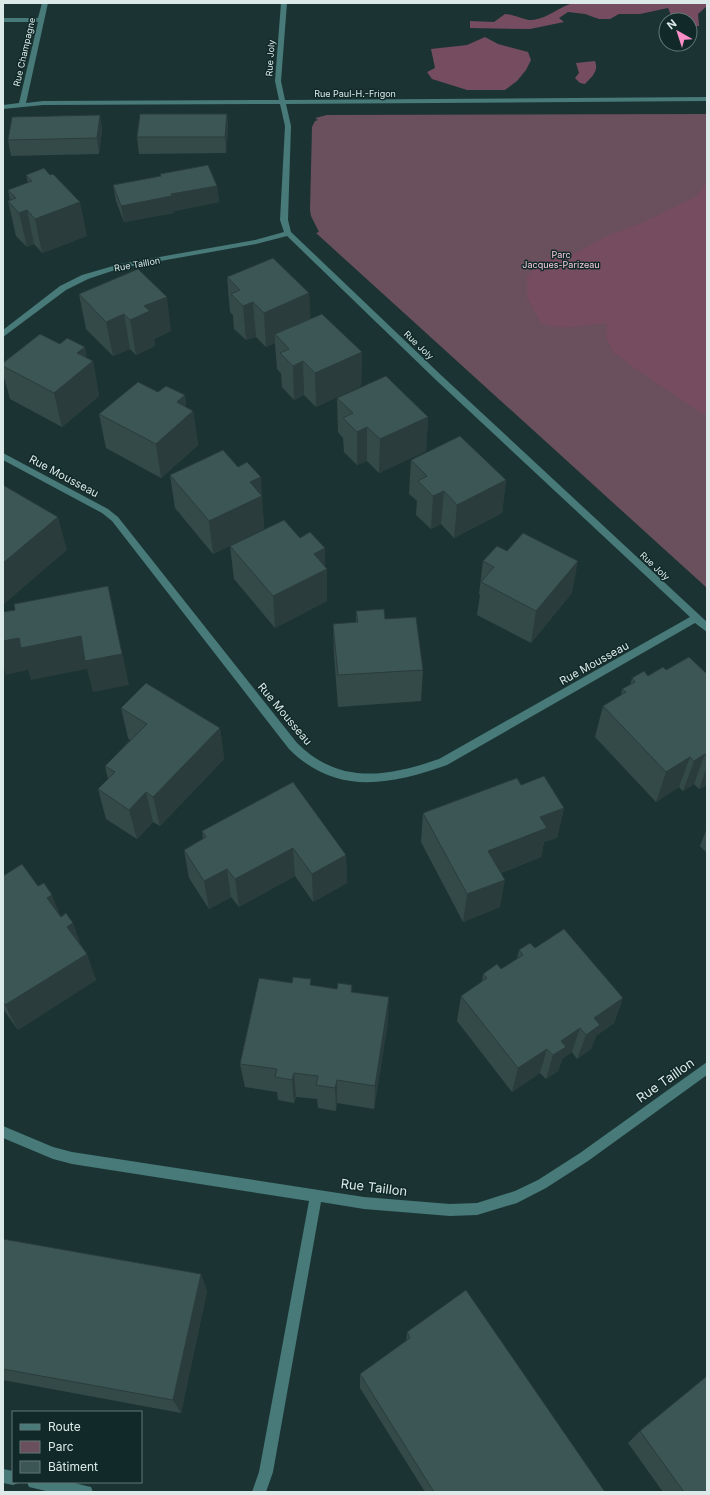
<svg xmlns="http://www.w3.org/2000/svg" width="710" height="1495" font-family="Inter,sans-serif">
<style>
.green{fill:#6a4f5c}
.forest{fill:#754c60}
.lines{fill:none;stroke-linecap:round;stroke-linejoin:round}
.minor{fill:#477a79;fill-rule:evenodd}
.wall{fill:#344a49}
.shaded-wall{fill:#2a3c3c}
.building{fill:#3c5655;stroke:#2a3c3c}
.labels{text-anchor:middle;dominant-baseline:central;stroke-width:3;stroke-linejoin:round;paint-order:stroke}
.far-street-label{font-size:9px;fill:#dbeae9;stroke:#112a29}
.far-park-label{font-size:9px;fill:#f7cbdf;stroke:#112a29}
.street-label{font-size:11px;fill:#dbeae9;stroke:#112a29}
.near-street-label{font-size:13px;fill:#dbeae9;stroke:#112a29}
</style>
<rect width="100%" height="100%" fill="#1b3433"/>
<path class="green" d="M707 114V588L316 233 319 232 311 216 310 210 312 127 315 121 318 120 315 118 327 115Z"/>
<path class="forest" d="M574 3H707V6L698 14 699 26 690 27V20H673L668 8 640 14H619L610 19H599L585 14 568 12 559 18 564 22 530 29 470 28V21L494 22 505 14C514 14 525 21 533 20 549 18 559 6 574 3Z
M485 37 498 44 528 52 531 60 526 70 517 81 505 90H467L432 79 427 72 435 68 431 49 467 45Z
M595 61C599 71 592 77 585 84L580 83 575 78 579 73 576 63Z
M707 177V415L698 411 636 369 613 352 606 337 607 324C582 323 569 332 542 324L527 298V277L534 267 547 259 565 256 578 252 607 236 644 222 697 196 705 185Z"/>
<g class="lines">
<path class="minor" d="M42 3H48L26 103 43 101 279 100 275 81 281 3H287L281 81 285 100 707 97V101L286 104 291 126 288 220 291 232 442 376 707 622V632L695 623 447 765C390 785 336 796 289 749L112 521 102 513 3 460V453L108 509 118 517 297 743C339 785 387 777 439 759L690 617 436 380 287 236 256 244 121 268 88 279 66 290 3 337V330L60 286 82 275 120 264 255 240 284 232 280 220 285 126 280 104 43 105 3 109V105L19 103 38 22H3V18H38Z
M707 1062V1075L588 1161 546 1188 517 1203 477 1215 450 1216 364 1209 321 1202 273 1472 266 1492H252L259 1472 309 1201 72 1164 53 1159 3 1138V1126L53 1147 72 1152 364 1197 450 1204 477 1203 515 1191 538 1180 580 1153Z
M3 1469 13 1471V1482L18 1483 13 1485 3 1483Z
M27 1482H70L91 1487 93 1492H50L29 1487Z"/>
</g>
<path class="wall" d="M227 114 228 130 226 153 139 154 137 137Z
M100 115 102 131 99 154 11 156 8 140Z
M160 174 217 186 219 202 174 211V213L124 222 116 201 113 185 161 176Z
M26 175 87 236 42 253 34 244 27 247 16 236 8 201 10 200 8 190 28 183Z
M227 277 309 293 310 319 362 352 361 386 316 407 304 395 294 400 282 387 281 373 277 369 275 343 266 347 256 337 246 340 234 329 233 315 230 312Z
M79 294 171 331 154 339 155 346 136 355 130 349 113 356 86 329Z
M87 358 93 361 99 396 62 427 10 399 3 374V363Z
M158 392 185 395 186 407 193 411 198 445 161 478 106 448 99 414Z
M337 398 428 417 426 451 379 473 367 461 357 465 344 452 343 438 338 432Z
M411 460 506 480 502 513 454 538 441 524 431 529 416 515 417 501 409 494Z
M170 475 263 511 264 529 213 554 175 508Z
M230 546 325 567 327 601 275 628 234 579Z
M507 551 572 593 531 643 477 615 480 595 479 594 483 561Z
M356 611 385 619 423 670 421 701 338 707 334 656 333 624 356 622Z
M666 670 707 674V785L699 789 694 784 683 791 679 787 656 802 595 737 603 706 621 695 622 689 630 685 632 678 648 676Z
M121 708 220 728 224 759 160 826 153 822 137 839 106 819 98 789 108 779 105 766 130 740 128 738Z
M521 785 564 808 557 838 544 842 541 857 501 873 500 907 463 922 421 842 423 813Z
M707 828V853L700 846Z
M202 831 346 855 347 883 313 902 295 876 239 907 231 897 209 909 189 878 184 850 203 839Z
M3 876 61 917 82 947 96 980 18 1030 3 1009Z
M535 948 623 998 614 1023 596 1036 591 1049 577 1059 572 1052 562 1059 558 1071 546 1079 540 1073 512 1092 457 1021 461 996 482 982 483 974 501 969 517 959 519 950Z
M311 979V985L337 989 352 985V992L388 1022 374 1109 337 1103 336 1111 318 1108 317 1099 296 1097 294 1103 278 1100 277 1092 245 1087 240 1064 292 983Z
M3 1239 201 1274 207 1291 181 1413 3 1380Z
M407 1332 605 1492H425L360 1388V1374L406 1341Z
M640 1431 707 1492H663L628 1443Z"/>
<path class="shaded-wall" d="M227 114 228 130 226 153 225 137Z
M100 115 102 131 99 154 97 138Z
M217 186 219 202 174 211V213L124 222 121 206 171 194Z
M80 202 87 236 42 253 35 219Z
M27 210 34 244 27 247 19 213Z
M309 293 311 328 275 334V343L266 347 264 313Z
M167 297 171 331 154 339 155 346 136 355 130 320 144 306Z
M253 302 256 337 246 340 243 306Z
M124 314 130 349 113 356 106 322Z
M85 347 88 365 93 361 99 396 62 427 54 393 77 353Z
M362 352 361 386 316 407 315 373Z
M303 361 304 395 294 400 293 366Z
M185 395 187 416 193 411 198 445 161 478 156 444 177 402Z
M428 417 426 451 379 473 380 439Z
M367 427V461L357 465V432Z
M261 477 264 529 213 554 209 521 250 482Z
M506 480 502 513 454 538 457 505Z
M444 491 441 524 431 529 433 496Z
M58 517 67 550 4 604 3 599V563Z
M325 548V569H327V601L275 628 273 596 314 554Z
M578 561 572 593 531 643 536 611Z
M108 586 129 685 93 692 87 669 31 680 28 670 6 675 3 665V641L19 638Z
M220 728 224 759 160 826 153 797Z
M705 754 694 784 683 791 694 761Z
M690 757 679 787 656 802 666 772Z
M707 767V785L699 789Z
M146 792 153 822 137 839 129 810Z
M564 808 557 838 544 842 541 857 484 879 488 851 540 817Z
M293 848 295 876 239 907 235 879Z
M346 855 347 883 313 902 312 874Z
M227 869 231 897 209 909 204 881Z
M505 880 500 907 463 922 467 894Z
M52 895 63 922 47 898Z
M73 923 83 950 67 927Z
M87 954 96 980 18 1030 5 1005Z
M389 997 388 1022 374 1109 375 1086Z
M623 998 614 1023 596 1036 591 1049 577 1059 586 1035 594 1018Z
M580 1028 572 1052 562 1059 558 1071 546 1079 553 1055 561 1041Z
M547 1049 540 1073 512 1092 518 1068Z
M294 1073 296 1097 294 1103 292 1080Z
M337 1080V1103L336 1111 335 1088Z
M201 1274 207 1291 181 1413 173 1400Z"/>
<path class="building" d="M140 114H227L225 137H137Z
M100 115 97 138 8 140 12 117Z
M208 165 217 186 171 194 172 196 121 206 113 185 161 176 160 174Z
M44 168 50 175 53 174 80 202 35 219 27 210 19 213 8 201 16 198 8 190 32 181 26 175Z
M273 258 309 293 264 313 253 302 243 306 231 294 240 290 227 277Z
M138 269 167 297 144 306 150 311 130 320 124 314 106 322 79 294Z
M322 314 362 352 315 373 303 361 293 366 280 353 289 349 275 334Z
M40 334 60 344 67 338 85 347 77 353 93 361 54 393 3 366V363Z
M386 376 428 417 380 439 367 427 357 432 343 418 353 413 337 398Z
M138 382 158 392 166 386 185 395 177 402 193 411 156 444 99 414Z
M460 436 506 480 457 505 444 491 433 496 418 481 427 476 411 460Z
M223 450 238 467 247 462 261 477 250 482 262 496 209 521 170 475Z
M3 485 58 517 3 563Z
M284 520 300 538 310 532 325 548 314 554 327 569 273 596 230 546Z
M523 533 578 561 536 611 481 582 494 567 483 561 497 546 507 551Z
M108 586 122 654 85 661 81 636 21 648 19 638 3 641V612L15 610 14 604Z
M384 609 385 619 416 617 423 670 338 675 333 624 358 622 356 611Z
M689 657 707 674V756L705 754 694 761 690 757 666 772 603 706 626 692 622 689 635 682 632 678 644 671 648 676 663 667 666 670Z
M146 683 220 728 153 797 146 792 129 810 98 789 115 772 105 766 147 724 121 708Z
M544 776 564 808 540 817 547 828 488 851 505 880 467 894 423 813 517 778 521 785Z
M293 782 346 855 312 874 293 848 235 879 227 869 204 881 184 850 206 837 202 831Z
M22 864 38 886 44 883 52 895 47 898 61 917 66 913 73 923 67 927 87 954 5 1005 3 1002V876Z
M564 929 623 998 594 1018 600 1025 586 1035 580 1028 561 1041 566 1047 553 1055 547 1049 518 1068 461 996 487 978 483 974 497 964 501 969 523 955 519 950 530 943 535 948Z
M293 977 311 979 310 985 337 989 338 983 352 985 351 992 389 997 375 1086 337 1080 335 1088 316 1085 318 1076 294 1073 292 1080 275 1077 277 1069 240 1064 259 978 292 983Z
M3 1239 201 1274 173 1400 3 1369Z
M466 1290 605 1492H434L360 1374 410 1338 407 1332Z
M707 1376V1492H684L640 1431Z"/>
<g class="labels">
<g class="far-street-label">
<text transform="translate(24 52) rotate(-77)">Rue Champagne</text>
<text transform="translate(270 58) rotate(-86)">Rue Joly</text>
<text x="355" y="93">Rue Paul-H.-Frigon</text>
<text transform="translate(137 264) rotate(-10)">Rue Taillon</text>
<text transform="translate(419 345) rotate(44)">Rue Joly</text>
<text transform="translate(655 566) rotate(43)">Rue Joly</text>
</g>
<g class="far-park-label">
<text x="561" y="254">Parc<tspan x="561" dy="10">Jacques-Parizeau</tspan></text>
</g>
<g class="street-label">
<text transform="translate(64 476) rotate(28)">Rue Mousseau</text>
<text transform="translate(594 663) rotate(-29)">Rue Mousseau</text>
<text transform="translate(285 714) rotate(50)">Rue Mousseau</text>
</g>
<g class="near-street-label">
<text transform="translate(665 1080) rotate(-35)">Rue Taillon</text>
<text transform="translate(374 1187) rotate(7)">Rue Taillon</text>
</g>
</g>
<rect width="710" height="1495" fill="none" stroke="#dbeae9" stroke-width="8"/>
<rect x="12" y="1411" width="130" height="72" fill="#112a29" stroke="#627776"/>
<rect x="20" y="1424" width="20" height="6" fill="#477a79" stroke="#627776"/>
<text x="48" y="1431" font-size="12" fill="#dbeae9">Route</text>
<rect x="20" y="1441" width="20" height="12" fill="#6a4f5c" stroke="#627776"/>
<text x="48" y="1451" font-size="12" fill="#dbeae9">Parc</text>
<rect x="20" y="1461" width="20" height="12" fill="#3c5655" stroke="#627776"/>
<text x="48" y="1471" font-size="12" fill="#dbeae9">Bâtiment</text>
<g transform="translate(678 32) rotate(321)"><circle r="19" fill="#112a29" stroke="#627776"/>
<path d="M0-3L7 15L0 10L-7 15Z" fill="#fa8fc7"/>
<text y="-6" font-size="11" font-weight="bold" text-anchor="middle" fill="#dbeae9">N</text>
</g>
</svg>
